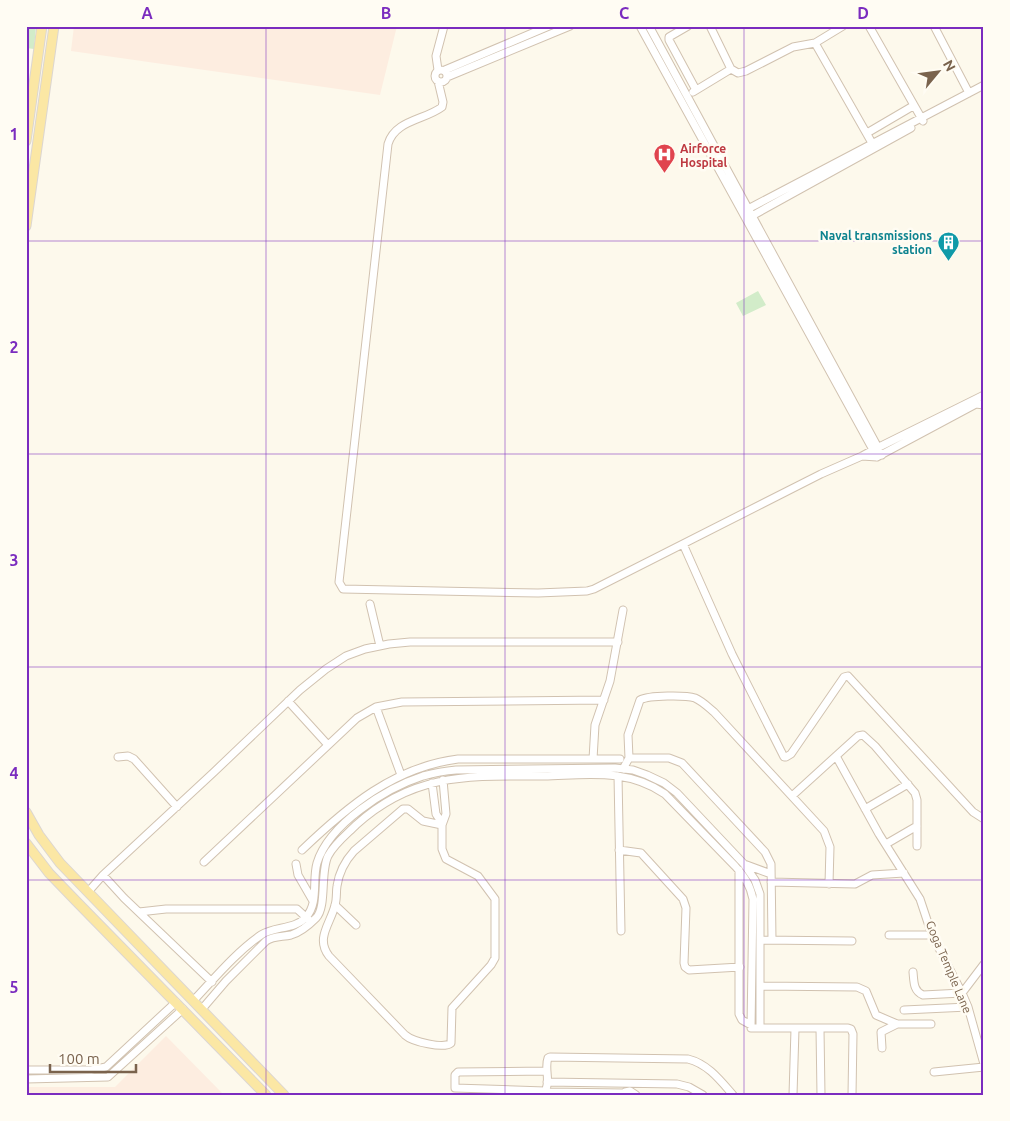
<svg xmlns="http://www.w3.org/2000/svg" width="1010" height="1121" font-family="Ubuntu,sans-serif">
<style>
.commercial{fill:#fdede0}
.green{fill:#d2ecc9}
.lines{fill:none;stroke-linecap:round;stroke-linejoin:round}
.minor-casing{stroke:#d1c2b0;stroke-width:9}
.major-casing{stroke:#dcd6d1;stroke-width:11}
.minor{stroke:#fff;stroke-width:7}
.major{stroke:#fbe7a4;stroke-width:9}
.grid{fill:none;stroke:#7b2cbf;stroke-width:1;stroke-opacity:0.55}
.labels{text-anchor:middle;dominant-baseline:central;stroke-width:5;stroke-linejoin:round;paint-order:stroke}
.health-label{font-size:12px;font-weight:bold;fill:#be3a42;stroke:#fffcf3;text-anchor:start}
.culture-label{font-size:12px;font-weight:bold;fill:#0d838f;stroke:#fffcf3;text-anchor:end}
.street-label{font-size:12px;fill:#7a634d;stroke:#fffcf3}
.neatline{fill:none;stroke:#7b2cbf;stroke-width:2}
.grid-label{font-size:16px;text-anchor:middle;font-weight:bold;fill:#7b2cbf}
</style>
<rect width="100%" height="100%" fill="#fdf9ec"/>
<path class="commercial" d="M74 26H397L380 95 71 51Z
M166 1036 224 1095H26V1087H115Z"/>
<path class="green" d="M26 26H36L34 49 26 48Z
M758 291 766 305 743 316 736 303Z"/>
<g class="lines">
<defs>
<path id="minor" d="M640 26 877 457
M649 26 882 455
M688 26 669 37V40L696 90
M710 26 731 69 738 73 746 71 793 47 815 43
M843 26 815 43 872 143
M869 26 923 121
M934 26 969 93
M435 76a6 6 0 1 1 12 0a6 6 0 1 1-12 0Z
M438 70 436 56 444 26
M445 70 549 26
M447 77 570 26
M438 81 443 102 442 107C425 120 395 120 388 144L339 582 343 589 538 593 587 591 594 589 821 474 862 456 873 450 984 395
M693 92 731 69
M867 133 913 106
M746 210 984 85
M750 217 911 128
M862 456 877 457 976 404 984 405
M683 544 732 654 784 757H786L791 754 844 677 848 676 973 812 984 819
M370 604 380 646
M288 701 328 745
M376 707 401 775
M836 756 879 834 920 899 932 935 962 993 968 1007 984 1064
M118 757 128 756 134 759 177 807
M629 758H669L682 763 765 852 771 864 772 940
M593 759 595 725 610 681 623 610
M623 769 629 758 628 735 640 700C649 695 686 695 695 698 702 701 708 707 714 712L824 831 830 847 829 884
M618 776 621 931
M432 783 436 814 442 823
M792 796 858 736 863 735 875 746 915 793 917 800V846
M865 809 908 784
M442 825 423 821 408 809H403L354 851C345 861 339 872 337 886 336 892 337 899 335 905 331 923 315 938 329 956L405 1035C413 1042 444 1049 451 1043L452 1008 491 965 495 958V899L478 876 446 859 442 849V825L446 814 443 780
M886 844 917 826
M302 850C347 807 394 767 458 759H620
M619 850 641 853 683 899 686 908 684 963 685 967 689 970 740 967
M204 862 357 718 376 707 402 702 604 700
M296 864 298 875 313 901
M744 864 771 874
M739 870V1014L742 1020 751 1025
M103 875 124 898 212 982
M771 882 855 884 872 875 904 873
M88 892 103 875 214 772 300 690 326 669 346 656 365 649 389 644 410 642H618
M335 905 356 925
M139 912 166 909H297L309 920
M889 935H932
M760 940 852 941
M913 972C914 981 913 991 923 995L962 993 984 964
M760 986 857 987 866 991 876 1015 897 1024H931
M193 1001C214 979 235 953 261 935 274 926 295 930 306 917 319 903 312 880 317 863 329 824 386 788 423 776 434 773 444 771 456 770L615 768 633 770 647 775 664 783 677 793 744 864 755 880 760 894V1028
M202 1009 226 981 266 941C273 936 282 937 291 935 301 932 309 925 316 918 327 907 320 872 328 856 334 844 347 834 356 825 414 772 471 776 544 776 587 775 627 768 665 794L735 866C745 877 750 885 753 899L751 1028H848L851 1029 853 1034 852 1095
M904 1010 968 1007
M820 1029 821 1095
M882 1048 881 1032 897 1024
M26 1070H91L106 1067 176 1002
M546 1071 458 1072 455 1075V1088L545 1091C551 1082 544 1068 548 1058L550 1057 688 1059C708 1064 720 1080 733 1095
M934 1072 984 1067
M26 1079 108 1077 183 1009
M547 1082 677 1084 689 1087 703 1095
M545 1091 548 1092 623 1093
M623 1095 625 1092 630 1091 636 1095
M793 1095 795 1029"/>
<path id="major" d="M26 141 42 26
M26 226 54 26
M26 812 39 835 60 863 284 1095
M26 843 49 873 76 901 266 1095"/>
</defs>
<use href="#minor" class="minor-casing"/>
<use href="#major" class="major-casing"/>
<use href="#minor" class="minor"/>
<use href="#major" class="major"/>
</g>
<path class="grid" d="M266 26V1095M505 26V1095M744 26V1095M26 241H984M26 454H984M26 667H984M26 880H984"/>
<defs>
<symbol id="hospital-pin" viewBox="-11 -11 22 30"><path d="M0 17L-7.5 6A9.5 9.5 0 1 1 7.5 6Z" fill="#e0444e" stroke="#fffcf3"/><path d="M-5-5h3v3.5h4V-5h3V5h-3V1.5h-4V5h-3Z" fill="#fff"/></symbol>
<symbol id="building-pin" viewBox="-11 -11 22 30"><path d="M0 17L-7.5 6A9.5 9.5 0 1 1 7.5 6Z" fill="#0f9aa8" stroke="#fffcf3"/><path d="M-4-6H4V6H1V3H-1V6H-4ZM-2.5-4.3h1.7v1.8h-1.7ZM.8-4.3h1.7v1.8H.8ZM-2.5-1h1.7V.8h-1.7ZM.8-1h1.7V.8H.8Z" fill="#fff"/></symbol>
</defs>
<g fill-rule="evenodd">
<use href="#hospital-pin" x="652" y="142" width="25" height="34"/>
<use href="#building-pin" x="936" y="230" width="25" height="34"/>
</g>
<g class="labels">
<g class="health-label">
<text x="680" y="148">Airforce<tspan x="680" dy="14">Hospital</tspan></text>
</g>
<g class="culture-label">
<text x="932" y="235">Naval transmissions<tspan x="932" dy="14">station</tspan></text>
</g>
<g class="street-label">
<text transform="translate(949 967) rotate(67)">Goga Temple Lane</text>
</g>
</g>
<rect width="1010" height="1121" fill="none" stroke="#fffcf3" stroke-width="55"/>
<g transform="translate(938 72) rotate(61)" stroke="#fffcf3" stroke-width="4" paint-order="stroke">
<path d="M0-4L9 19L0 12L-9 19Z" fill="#7a634d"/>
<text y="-8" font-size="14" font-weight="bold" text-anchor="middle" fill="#7a634d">N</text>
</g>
<path d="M50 1064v8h86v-8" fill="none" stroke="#7a634d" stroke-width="2.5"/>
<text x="58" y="1064" font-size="15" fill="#7a634d" stroke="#fffcf3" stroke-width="4" paint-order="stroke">100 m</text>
<rect x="28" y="28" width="954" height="1066" class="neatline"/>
<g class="grid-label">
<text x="147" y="19">A</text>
<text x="386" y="19">B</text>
<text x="624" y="19">C</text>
<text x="863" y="19">D</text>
<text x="14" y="140">1</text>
<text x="14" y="353">2</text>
<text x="14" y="566">3</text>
<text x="14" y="779">4</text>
<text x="14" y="993">5</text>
</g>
</svg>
